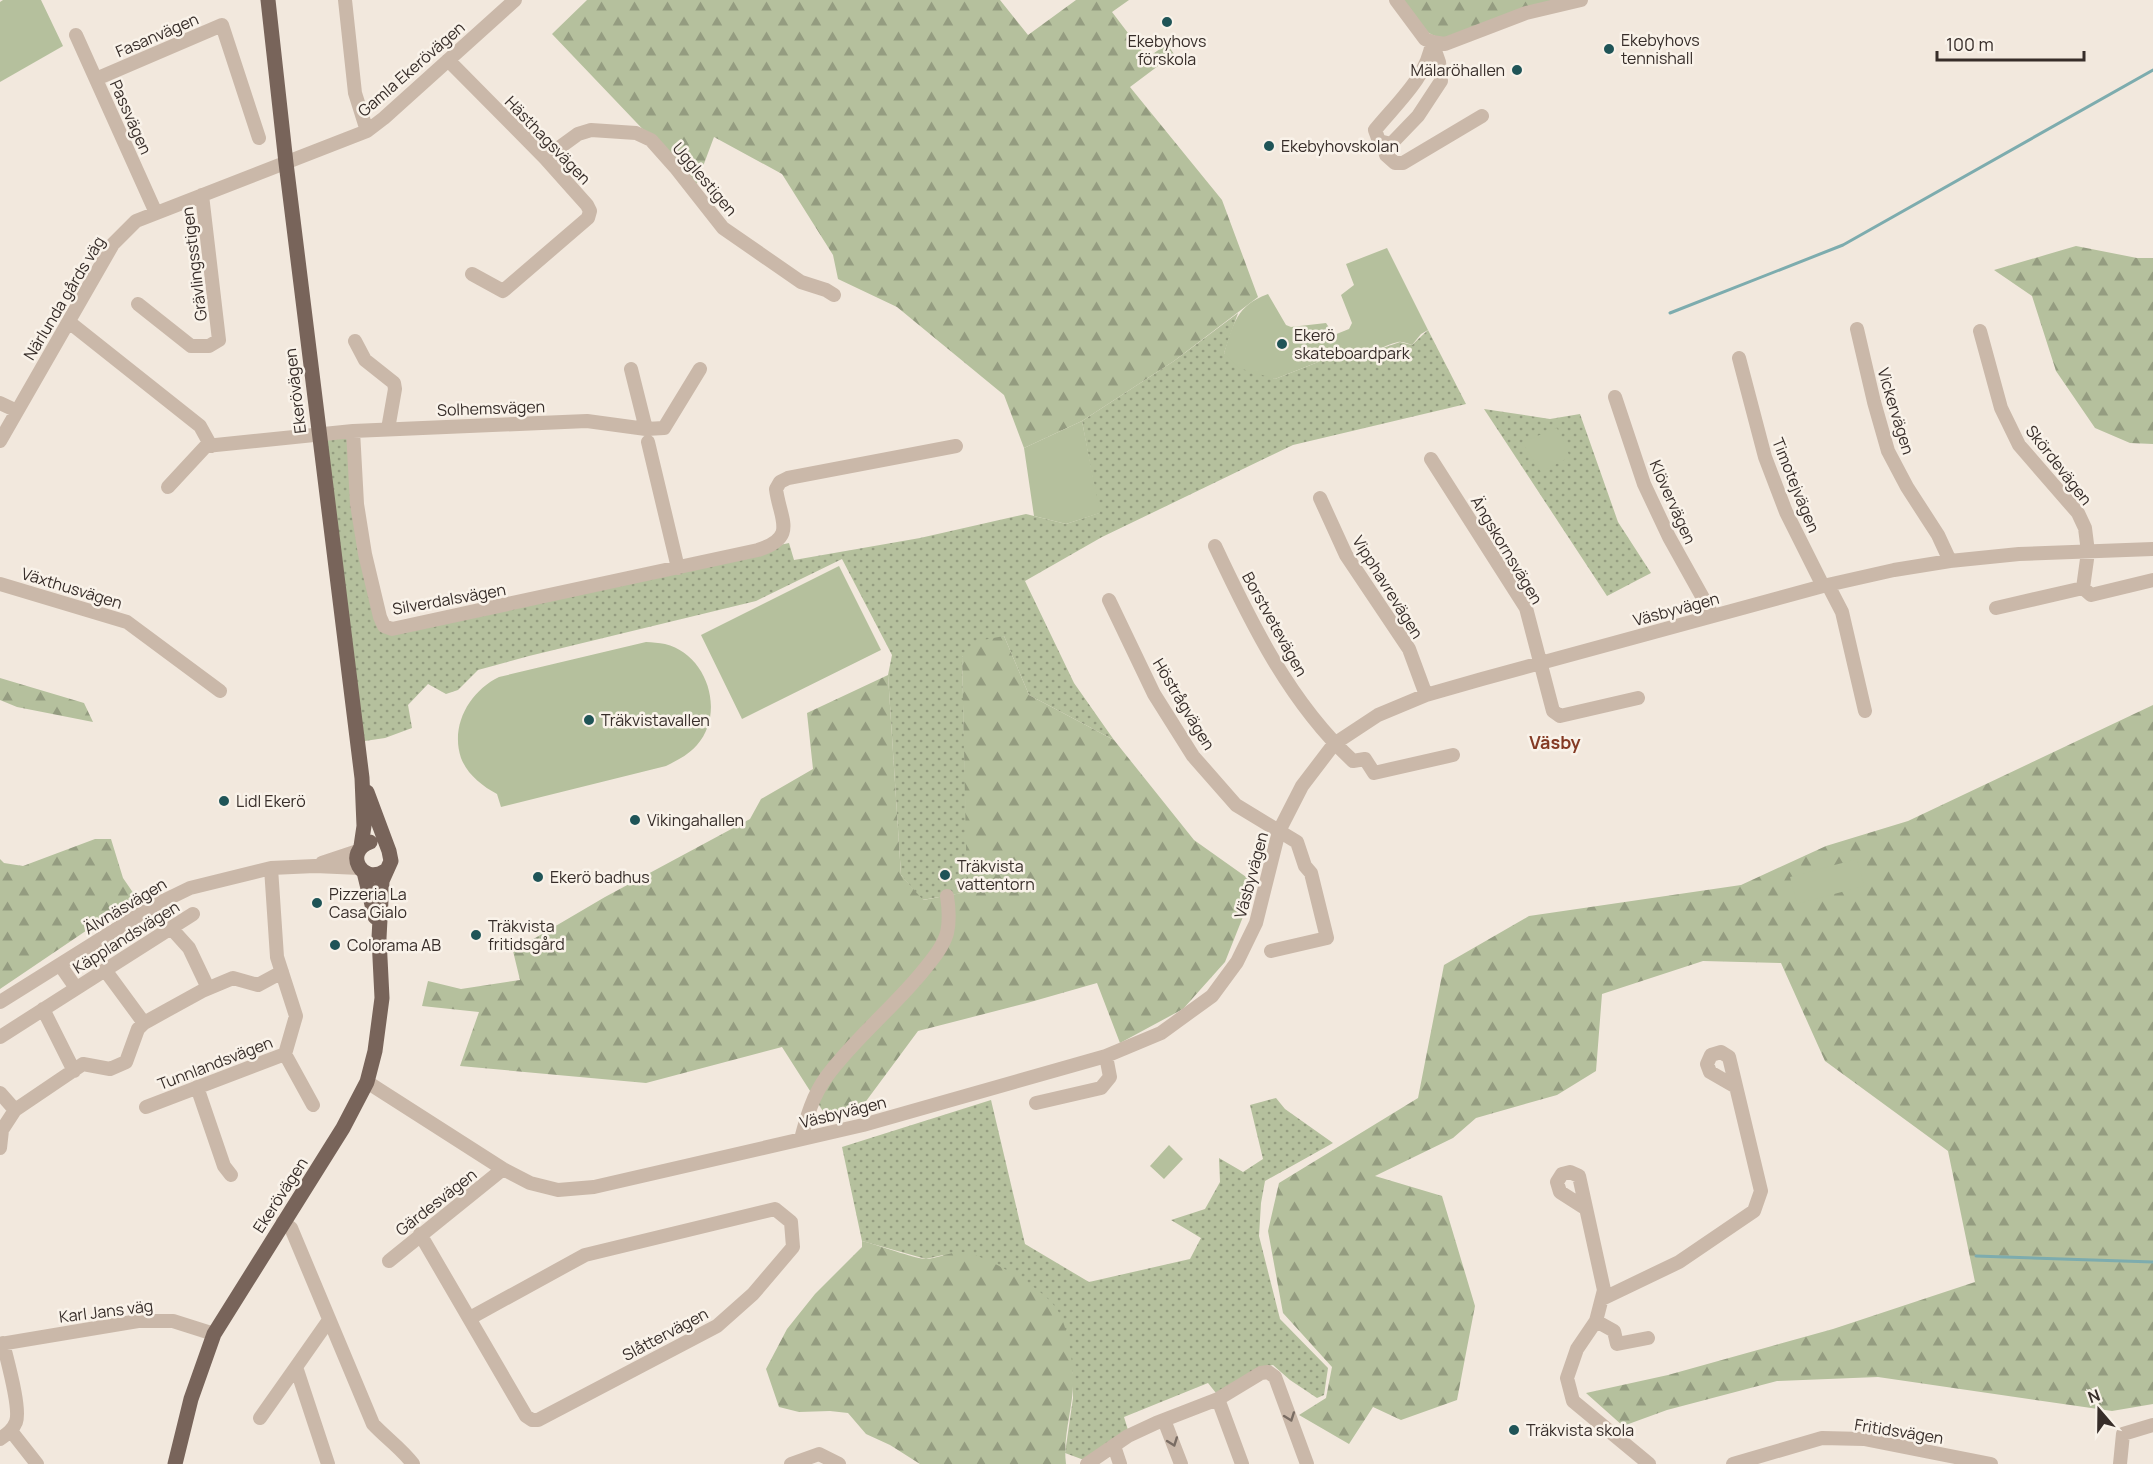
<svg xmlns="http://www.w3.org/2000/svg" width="2153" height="1464" font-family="Manrope,sans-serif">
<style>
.grass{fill:url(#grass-dots)}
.forest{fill:url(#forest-firs)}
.park{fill:#b5c09d}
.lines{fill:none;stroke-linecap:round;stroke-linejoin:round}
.stream{stroke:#7dacae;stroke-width:3}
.minor{stroke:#cab8a9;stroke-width:14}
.major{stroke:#78645a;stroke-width:15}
.oneway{stroke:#796c63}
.poi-dot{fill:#1f5457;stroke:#f9f2e9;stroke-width:2}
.labels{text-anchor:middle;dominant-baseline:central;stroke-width:5;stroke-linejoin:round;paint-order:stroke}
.street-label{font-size:16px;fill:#372d29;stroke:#f9f2e9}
.poi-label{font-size:16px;fill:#372d29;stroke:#f9f2e9;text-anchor:start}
.neighbourhood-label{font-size:18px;font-weight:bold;fill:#843a24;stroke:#f9f2e9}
</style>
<defs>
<pattern id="grass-dots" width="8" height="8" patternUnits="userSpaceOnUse" patternTransform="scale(1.5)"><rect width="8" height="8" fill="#b5c09d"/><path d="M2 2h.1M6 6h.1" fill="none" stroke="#949c80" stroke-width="1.8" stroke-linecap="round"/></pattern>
<pattern id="forest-firs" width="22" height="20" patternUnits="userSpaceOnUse" patternTransform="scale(1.5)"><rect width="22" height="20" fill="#b5c09d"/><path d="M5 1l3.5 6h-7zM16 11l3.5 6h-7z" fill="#949c80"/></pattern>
</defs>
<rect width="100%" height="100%" fill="#f2e8dd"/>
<path class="grass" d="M1238 313 1224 353 1275 379 1341 353 1360 356 1400 342 1412 345 1428 330 1466 404 1293 445 1102 537 1025 581 1074 683 1114 740 1029 695 1004 636 962 657 968 892 922 900 901 875 888 675 892 655 842 559 756 601 529 656 478 670 458 690 446 694 428 684 408 705 412 728 385 738 358 742 319 434 353 431 357 504 384 626 506 606 789 543 794 560 920 538 1026 514 1066 524 1099 513 1082 421 1174 361Z
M1484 409 1550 419 1580 414 1618 522 1651 573 1607 596Z
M1276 1098 1285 1109 1333 1143 1265 1181 1261 1203 1259 1236 1280 1319 1328 1368 1324 1395 1317 1398 1290 1380 1273 1365 1259 1369 1216 1393 1208 1383 1124 1417 1128 1430 1084 1460 1065 1453 1073 1398V1373L943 1255 926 1259 862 1241 842 1147 991 1100 1025 1244 1089 1282 1190 1259 1201 1238 1171 1220 1205 1209 1220 1182 1219 1158 1243 1172 1263 1159 1250 1105Z"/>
<path class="forest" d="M587 0H1000L1028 35 1076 0H1129L1112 12 1147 58 1167 44 1174 54 1130 87 1222 200 1258 297 1174 361 1082 421 1024 448 1004 395 897 307 838 279 833 255 782 174 714 137 696 185 552 34Z
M1401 0H1562L1448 39C1422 36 1416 20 1401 0Z
M2076 246 2137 258H2153V444L2130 443 2095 428 2056 371 2032 296 1994 270Z
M1004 636 1029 695 1114 740 1194 840 1256 884 1225 962 1183 1009 1120 1043 1097 983 1027 1003 918 1031 858 1112 826 1116 782 1047 646 1083 460 1066 479 1012 422 1006 428 981 461 989 520 980 513 951 605 897 750 819 761 799 813 769 807 713 888 675 901 875 923 900 967 892 962 657 978 641Z
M0 678 84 703 93 722 17 707 0 700Z
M2153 705V1404L2112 1411 1878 1377 1777 1381 1667 1410 1623 1426 1586 1393 1668 1375 1833 1329 1975 1282 1948 1151 1825 1061 1781 963 1703 961 1602 994 1596 1071 1557 1095 1476 1118 1453 1138 1375 1176 1442 1196 1475 1306 1457 1400 1401 1420 1373 1407 1349 1444 1299 1415 1326 1398 1332 1367 1283 1313 1268 1231 1279 1183 1418 1098 1444 965 1529 916 1741 885 1826 846 1908 821Z
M95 839H111L123 878 136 897 0 989V859L4 863 23 866Z
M862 1241C875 1244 918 1260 928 1259 941 1257 955 1250 968 1253 991 1259 1043 1288 1056 1308 1067 1323 1072 1355 1073 1374 1075 1404 1062 1434 1066 1464H920L890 1445 866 1434 848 1413 830 1411 799 1412 779 1407 766 1369 787 1329 815 1294 862 1247Z"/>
<path class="park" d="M3 0H41L63 46 0 82V2Z
M1387 248 1428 330 1421 334 1412 345C1408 344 1403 341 1398 342 1379 346 1360 364 1341 353L1275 379 1239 368 1224 353C1234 323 1236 306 1268 294L1286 325 1291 327 1326 323 1334 335 1349 329 1352 323 1341 295 1354 285 1346 264Z
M1082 421 1100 513 1066 524 1034 516 1024 448Z
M1557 428 1570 457 1541 472 1522 442Z
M839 566 881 650 742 719 701 635Z
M646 642C652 642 659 643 665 644 707 654 726 712 697 745 688 755 678 760 666 766L501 807 497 794C482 786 467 774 461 758 450 725 470 691 499 677Z
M1857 859 1864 886 1797 904 1790 877Z
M1169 1145 1183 1159 1164 1179 1150 1166Z"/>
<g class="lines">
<path class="stream" d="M1670 313 1843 245 2153 70
M1976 1256 2153 1262"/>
<path class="minor" d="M345 0 355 93 367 131
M1396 0 1425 39 1432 42 1445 44 1526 13 1581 0
M76 35 156 213
M1432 42 1439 62 1441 81 1418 116 1391 144 1379 141 1375 130C1396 104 1428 76 1432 42Z
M448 60 545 158 587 205 590 211 588 218 503 291 472 274
M96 79 222 25 259 138
M1383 142 1386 155 1395 163H1403L1482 116
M545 158 578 134 591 130 636 133 651 140 675 167 723 228 801 282 826 290 834 295
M138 304 191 346H209L219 340 202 195
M69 322 200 426 211 446
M1857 329 1874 402 1888 451 1907 487 1938 535 1950 561
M1980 331 2001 408 2019 445 2078 513 2085 528 2088 552 2083 588 1996 608
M355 341 365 360 394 383 395 389 388 429
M1739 358 1765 457 1786 512 1823 586
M631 369 646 429
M1615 397 1644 484 1669 537 1713 616
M0 403 17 411
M353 431 357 504 365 554 380 617 384 626 392 629 758 550C798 537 780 520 776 489L780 482 788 478 956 446
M0 441 113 244 136 221 367 131 384 118 515 0
M648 442 678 568
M1431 459 1526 608 1553 711 1560 716 1638 698
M168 487 206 446 353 431 587 421 646 429 664 428 700 369
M1320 498 1346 555 1409 649 1426 695
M1215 546C1251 623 1290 703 1353 761L1365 759 1374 773 1453 755
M0 584 127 622 220 691
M1828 585 1842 612 1865 711
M2083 588 2091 595 2153 580
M1109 600 1154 694 1193 756 1236 805 1297 842 1305 866 1311 873 1327 938 1271 951
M322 863 358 851
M171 928 189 948 208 988
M60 965 76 988
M105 970 144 1023
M0 1002 155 905 190 888 271 868 315 866 360 868
M43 1009 74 1071
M0 1037 193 914
M285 1054 313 1105
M367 1082 503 1169 530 1183 558 1190 594 1187 863 1125 1106 1056 1161 1033 1212 996 1237 962 1256 923 1279 831 1302 786 1334 744 1378 715 1426 695 1482 679 1823 586 1894 570 1950 561 2019 554 2153 549
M197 1087 224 1166 231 1175
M0 1093 15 1110
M1036 1103 1101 1088 1110 1077 1106 1056
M146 1107 285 1054 296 1016 277 957 271 868
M801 1139C807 1116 813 1095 827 1076 855 1038 893 1008 923 971 932 960 943 947 947 933 950 920 949 909 947 896
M0 1148 2 1130 15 1110 83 1064 110 1069 126 1062 138 1029 144 1023 202 991 233 978 258 985 282 972
M1585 1208 1560 1192 1557 1182 1562 1174 1570 1172 1579 1176 1604 1290 1596 1321 1577 1349 1567 1378 1573 1401 1649 1464
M283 1222 291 1228 373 1424C386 1438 402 1449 413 1464
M420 1234 526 1416 532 1420H538L717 1326 753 1294 793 1247 791 1222 775 1209 585 1255 470 1318
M389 1261 503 1169
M1602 1299 1679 1262 1754 1211 1761 1191 1729 1057 1721 1052 1711 1055 1707 1064 1710 1072 1736 1087
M1596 1321 1614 1331 1617 1344 1648 1338
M0 1344 138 1321H173L214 1334
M1218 1399 1242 1464
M260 1418 296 1367
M1164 1420 1181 1464
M11 1431 37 1464
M0 1439C7 1434 13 1430 16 1422 21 1408 7 1360 3 1343
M1114 1446 1120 1464
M328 1464 296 1367 329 1320
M791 1464 819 1454 839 1464
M1087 1464 1128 1436 1156 1423 1218 1399 1261 1373 1268 1372 1275 1377 1307 1464
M1733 1464 1822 1438 1864 1439 1991 1464
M2120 1464 2123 1434 2153 1425"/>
<path class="major" d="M268 0 286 163 362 778 364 826 361 846
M370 842C343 852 362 886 385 871
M364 872 375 917
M175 1464 191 1399 214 1334 343 1128 367 1082 375 1051 382 998 379 938 382 881 391 861 389 851 367 792"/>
</g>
<defs><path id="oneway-chevron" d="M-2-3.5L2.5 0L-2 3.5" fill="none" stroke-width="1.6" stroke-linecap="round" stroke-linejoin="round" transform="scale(1.5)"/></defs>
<g class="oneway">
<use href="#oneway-chevron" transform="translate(1290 1417) rotate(70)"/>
<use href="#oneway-chevron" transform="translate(1173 1442) rotate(70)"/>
</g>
<g class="poi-dot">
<circle cx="1167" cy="22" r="6"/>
<circle cx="1609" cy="49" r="6"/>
<circle cx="1517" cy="70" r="6"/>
<circle cx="1269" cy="146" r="6"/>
<circle cx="1282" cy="344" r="6"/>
<circle cx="589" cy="720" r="6"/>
<circle cx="224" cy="801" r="6"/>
<circle cx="635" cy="820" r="6"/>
<circle cx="945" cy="875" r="6"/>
<circle cx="538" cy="877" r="6"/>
<circle cx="317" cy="903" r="6"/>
<circle cx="476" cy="935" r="6"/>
<circle cx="335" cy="945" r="6"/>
<circle cx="1514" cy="1430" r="6"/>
</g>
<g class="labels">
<g class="street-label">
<text transform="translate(157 35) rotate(-23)">Fasanvägen</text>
<text transform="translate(411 69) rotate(-41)">Gamla Ekerövägen</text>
<text transform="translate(131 117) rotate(66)">Passvägen</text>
<text transform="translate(548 140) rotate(46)">Hästhagsvägen</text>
<text transform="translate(705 179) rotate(50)">Ugglestigen</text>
<text transform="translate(194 264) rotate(-97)">Grävlingsstigen</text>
<text transform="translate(64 298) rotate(-59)">Närlunda gårds väg</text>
<text transform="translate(295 391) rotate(-97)">Ekerövägen</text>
<text transform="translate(491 408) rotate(-2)">Solhemsvägen</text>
<text transform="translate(1896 411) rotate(73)">Vickervägen</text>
<text transform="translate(2059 465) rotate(52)">Skördevägen</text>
<text transform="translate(1796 485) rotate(68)">Timotejvägen</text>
<text transform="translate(1673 502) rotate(66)">Klövervägen</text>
<text transform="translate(1507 550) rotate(59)">Ängskornsvägen</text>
<text transform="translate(1388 587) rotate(58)">Vipphavrevägen</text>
<text transform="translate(72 588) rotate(17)">Växthusvägen</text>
<text transform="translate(449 599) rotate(-10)">Silverdalsvägen</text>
<text transform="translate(1676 609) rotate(-15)">Väsbyvägen</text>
<text transform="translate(1275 624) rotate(61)">Borstvetevägen</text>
<text transform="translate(1184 704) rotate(59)">Höstrågvägen</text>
<text transform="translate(1251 875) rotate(-75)">Väsbyvägen</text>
<text transform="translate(125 906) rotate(-31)">Älvnäsvägen</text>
<text transform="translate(126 937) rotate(-32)">Käpplandsvägen</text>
<text transform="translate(215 1063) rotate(-21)">Tunnlandsvägen</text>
<text transform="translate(843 1112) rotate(-14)">Väsbyvägen</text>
<text transform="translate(280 1195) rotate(-57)">Ekerövägen</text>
<text transform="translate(436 1202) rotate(-38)">Gärdesvägen</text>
<text transform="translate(106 1311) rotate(-7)">Karl Jans väg</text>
<text transform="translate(665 1334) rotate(-28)">Slåttervägen</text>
<text transform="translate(1899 1431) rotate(9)">Fritidsvägen</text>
</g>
<g class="poi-label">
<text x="1621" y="40">Ekebyhovs<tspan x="1621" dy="18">tennishall</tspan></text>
<text x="1167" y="41" text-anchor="middle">Ekebyhovs<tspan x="1167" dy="18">förskola</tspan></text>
<text x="1505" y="70" text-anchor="end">Mälaröhallen</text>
<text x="1281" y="146">Ekebyhovskolan</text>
<text x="1294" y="335">Ekerö<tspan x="1294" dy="18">skateboardpark</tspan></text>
<text x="601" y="720">Träkvistavallen</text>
<text x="236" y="801">Lidl Ekerö</text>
<text x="647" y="820">Vikingahallen</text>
<text x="957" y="866">Träkvista<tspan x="957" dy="18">vattentorn</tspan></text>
<text x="550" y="877">Ekerö badhus</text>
<text x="329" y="894">Pizzeria La<tspan x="329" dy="18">Casa Gialo</tspan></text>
<text x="488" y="926">Träkvista<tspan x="488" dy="18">fritidsgård</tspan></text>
<text x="347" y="945">Colorama AB</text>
<text x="1526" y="1430">Träkvista skola</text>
</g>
<g class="neighbourhood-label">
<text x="1555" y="742">Väsby</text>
</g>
</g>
<g transform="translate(2099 1410) rotate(340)" stroke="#f9f2e9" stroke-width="4.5" paint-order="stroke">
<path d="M0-4.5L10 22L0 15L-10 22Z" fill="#372d29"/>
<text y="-9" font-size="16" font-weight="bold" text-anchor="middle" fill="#372d29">N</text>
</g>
<path d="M1937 51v9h147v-9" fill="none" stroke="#372d29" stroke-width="3"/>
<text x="1946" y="51" font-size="18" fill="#372d29" stroke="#f9f2e9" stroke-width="4.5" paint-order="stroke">100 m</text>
</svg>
